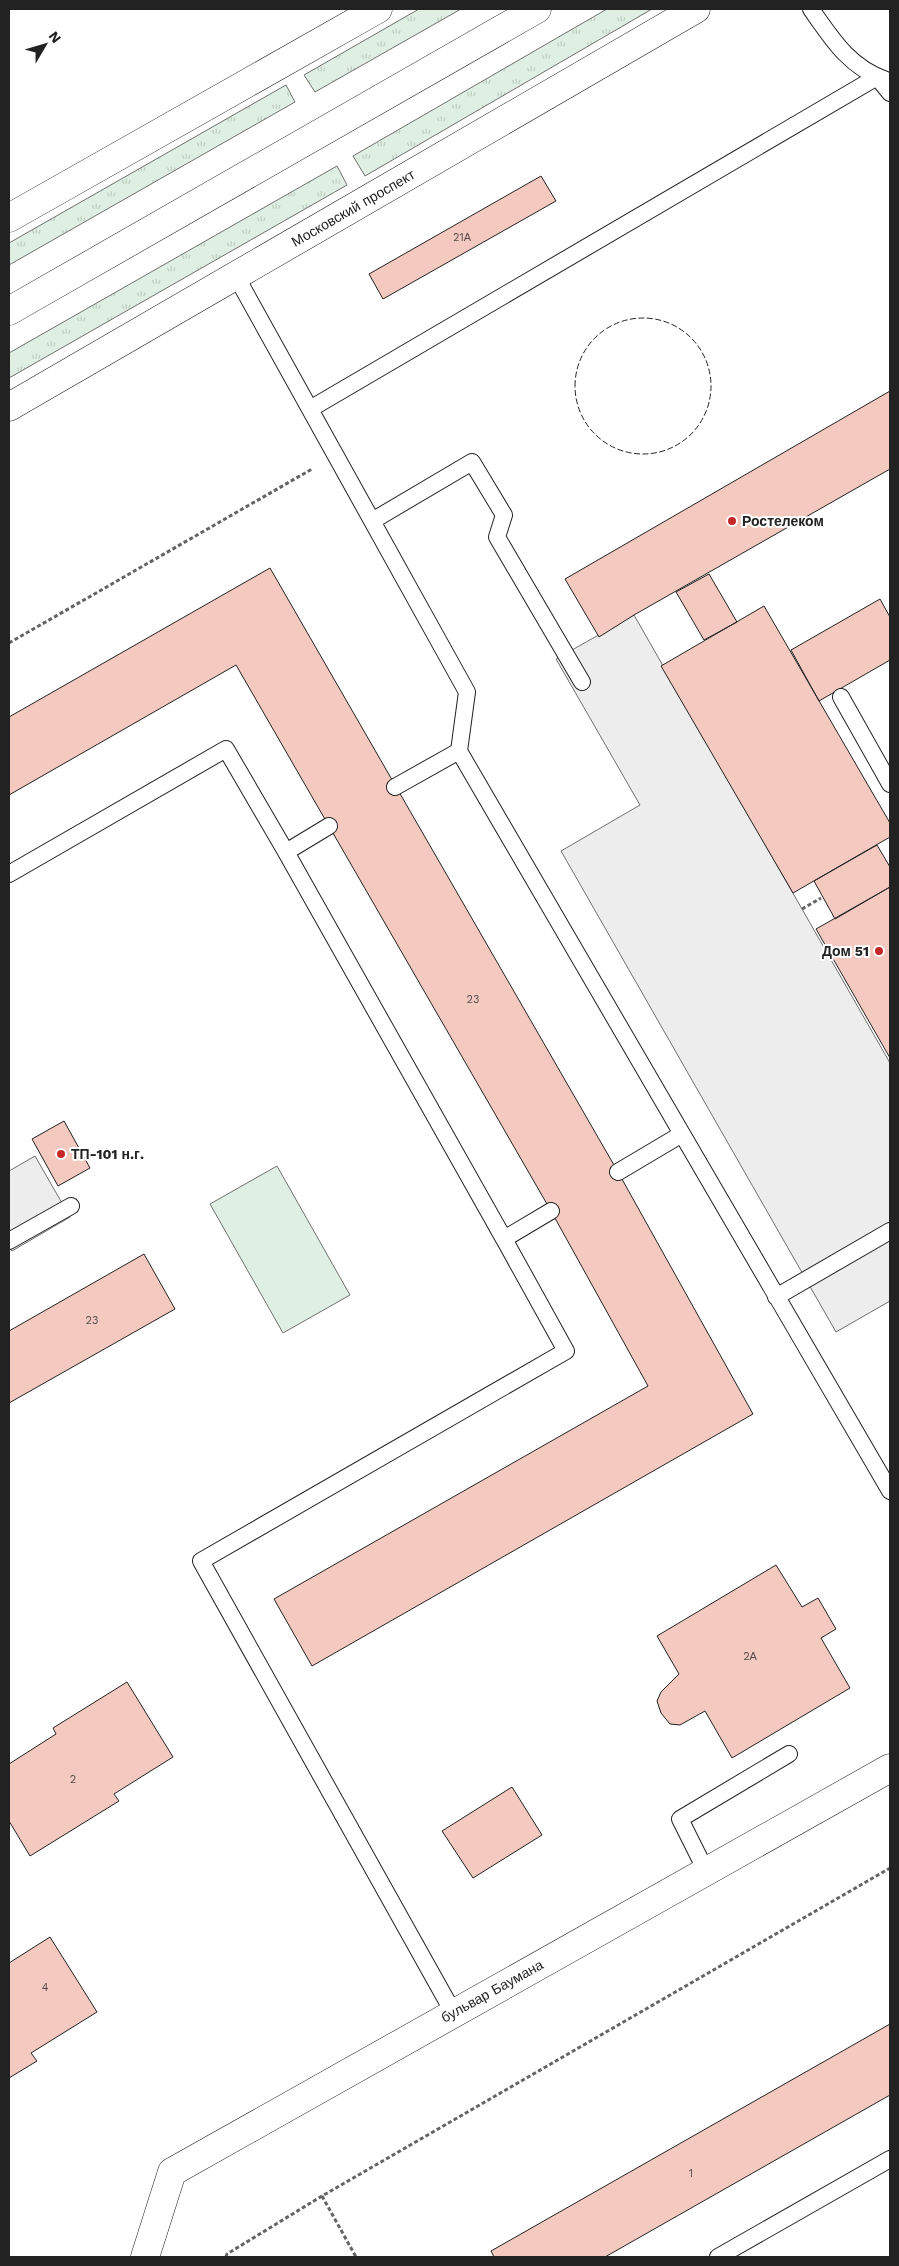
<svg xmlns="http://www.w3.org/2000/svg" width="899" height="2266" font-family="'Work Sans',sans-serif">
<style>
.grass{fill:url(#grass-tufts);stroke:#6f6f6f}
.park{fill:#e0efe3;stroke:#6f6f6f}
.parking{fill:#ededed;stroke:#6f6f6f}
.building{fill:#f3c9c0;stroke:#222}
.lines{fill:none;stroke-linecap:round;stroke-linejoin:round}
.lane-casing{stroke:#222;stroke-width:18}
.street-casing{stroke:#222;stroke-width:29}
.primary-casing{stroke:#222;stroke-width:29}
.path{stroke:#646464;stroke-width:3;stroke-dasharray:4 2.5;stroke-linecap:butt}
.lane{stroke:#fff;stroke-width:16}
.street{stroke:#fff;stroke-width:28}
.primary{stroke:#fff;stroke-width:28}
.fence{stroke:#222;stroke-width:1;stroke-dasharray:6 2.5;stroke-linecap:butt}
.poi-dot{fill:#c62828;stroke:#fff;stroke-width:2}
.labels{text-anchor:middle;dominant-baseline:central;stroke-width:4;stroke-linejoin:round;paint-order:stroke}
.number-label{font-size:11px;fill:#564c4a}
.street-label{font-size:14px;fill:#222;stroke:#fff}
.poi-label{font-size:14px;font-weight:bold;fill:#222;stroke:#fff;text-anchor:start}
</style>
<defs>
<pattern id="grass-tufts" width="24" height="20" patternUnits="userSpaceOnUse" patternTransform="scale(1.25)"><rect width="24" height="20" fill="#e0efe3"/><path d="M3 7l-1-3M5 7V3M7 7l1-3M15 17l-1-3M17 17v-4M19 17l1-3" fill="none" stroke="#c0cdc2"/></pattern>
</defs>
<rect width="100%" height="100%" fill="#fff"/>
<path class="grass" d="M419 9H461L315 92 304 75Z
M607 9H652L365 176 353 156Z
M286 85 295 102 9 265V243Z
M337 166 347 185 9 378V353Z"/>
<path class="park" d="M277 1166 350 1295 283 1333 210 1204Z"/>
<path class="parking" d="M634 615 890 1063V1301L836 1332 561 851 640 805 556 659Z
M35 1156 70 1217 12 1251 9 1246V1171Z"/>
<path class="building" d="M541 176 556 201 383 299 369 274Z
M890 391V469L634 615 599 637 565 579Z
M270 568 618 1172 753 1414 312 1666 274 1599 648 1386 551 1211 236 665 9 795V717Z
M709 574 737 622 704 640 676 592Z
M880 599 890 617V660L819 701 791 650Z
M764 606 890 823V837L793 893 661 666Z
M877 845 890 867V887L835 919 814 881Z
M890 887V1058L816 929Z
M64 1121 90 1168 58 1186 32 1139Z
M144 1254 175 1309 9 1403V1331Z
M776 1565 802 1607 818 1598 836 1629 821 1638 850 1688 732 1758 705 1711 680 1725 670 1724 661 1713 657 1701 661 1692 679 1674 657 1636Z
M127 1682 173 1757 114 1794 119 1801 30 1856 9 1821V1764L56 1734 53 1728Z
M512 1787 542 1835 473 1878 442 1831Z
M50 1937 97 2012 31 2053 37 2061 9 2078V1963Z
M890 2024V2095L605 2257H494L491 2251Z"/>
<g class="lines">
<defs>
<path id="lane" d="M811 9C832 39 849 67 886 80
M236 276 467 692 459 751 890 1491
M310 409 877 77 890 93
M372 521 472 462 504 515 497 537 582 682
M841 697 890 784
M395 787 459 751
M286 852 504 1239 551 1211
M9 874 226 749 286 852 329 826
M618 1172 682 1134
M9 1241 71 1206
M776 1297 890 1231
M706 1871 680 1819 789 1754
M453 2012 201 1561 566 1351 504 1239
M718 2257 890 2159"/>
<path id="street" d="M145 2257 172 2172 890 1768"/>
<path id="primary" d="M9 218 378 9
M9 311 537 9
M9 407 696 9"/>
</defs>
<use href="#lane" class="lane-casing"/>
<use href="#street" class="street-casing"/>
<use href="#primary" class="primary-casing"/>
<path class="path" d="M9 643 312 469
M802 909 821 898
M322 2196 356 2257
M226 2257 227 2254 322 2196 890 1868"/>
<use href="#lane" class="lane"/>
<use href="#street" class="street"/>
<use href="#primary" class="primary"/>
<path class="fence" d="M575 386a68 68 0 1 1 136 0a68 68 0 1 1-136 0Z"/>
</g>
<g class="poi-dot">
<circle cx="732" cy="521" r="5"/>
<circle cx="879" cy="951" r="5"/>
<circle cx="61" cy="1154" r="5"/>
</g>
<g class="labels">
<g class="number-label">
<text x="462" y="237">21А</text>
<text x="473" y="999">23</text>
<text x="92" y="1320">23</text>
<text x="750" y="1656">2А</text>
<text x="73" y="1779">2</text>
<text x="45" y="1987">4</text>
<text x="691" y="2173">1</text>
</g>
<g class="street-label">
<text transform="translate(353 208) rotate(-30)">Московский проспект</text>
<text transform="translate(492 1991) rotate(-29)">бульвар Баумана</text>
</g>
<g class="poi-label">
<text x="742" y="521">Ростелеком</text>
<text x="869" y="951" text-anchor="end">Дом 51</text>
<text x="71" y="1154">ТП-101 н.г.</text>
</g>
</g>
<rect width="899" height="2266" fill="none" stroke="#222222" stroke-width="20"/>
<g transform="translate(45 45) rotate(52)" stroke="#ffffff" stroke-width="4" paint-order="stroke">
<path d="M0-4L9 19L0 12L-9 19Z" fill="#222222"/>
<text y="-8" font-size="14" font-weight="bold" text-anchor="middle" fill="#222222">N</text>
</g>
</svg>
